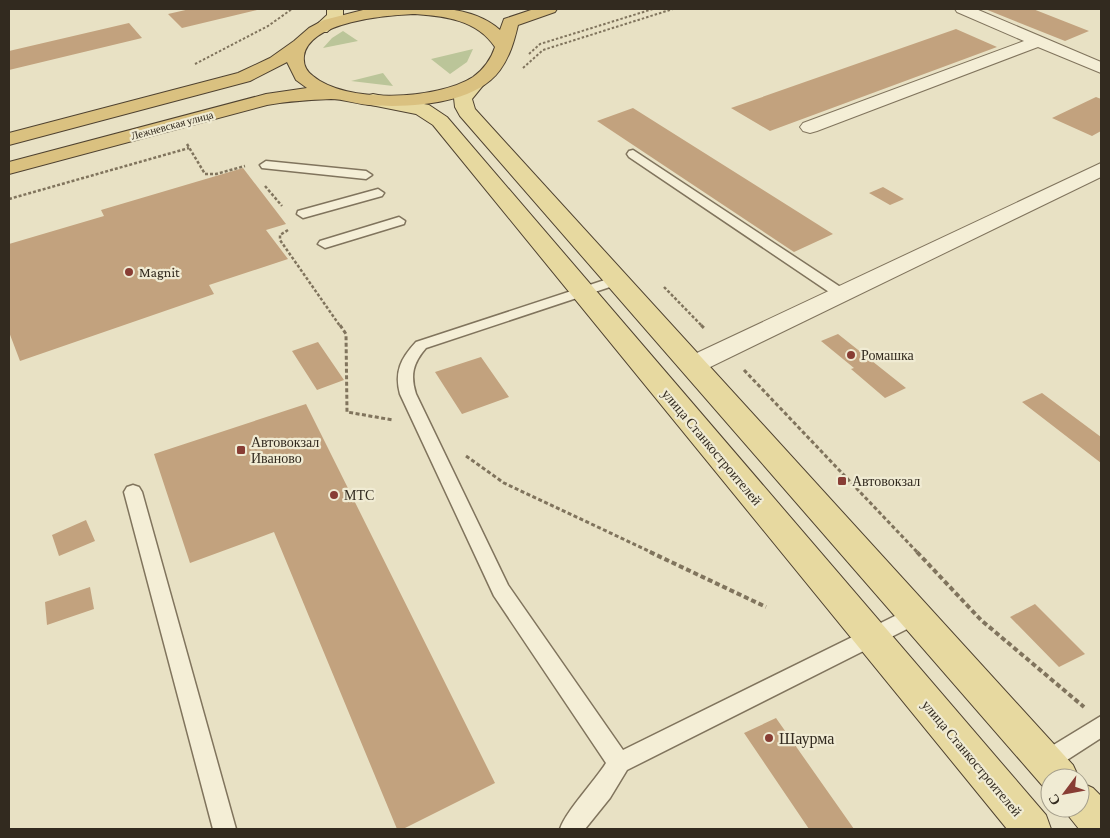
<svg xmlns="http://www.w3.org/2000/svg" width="1110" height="838" font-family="'Crimson Pro',serif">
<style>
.green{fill:#bbc599}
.building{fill:#c2a27e}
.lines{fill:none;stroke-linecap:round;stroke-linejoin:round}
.service-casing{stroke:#80745d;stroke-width:3}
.minor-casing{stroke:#80745d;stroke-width:2}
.primary-casing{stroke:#4f4230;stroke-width:2}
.trunk-casing{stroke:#4f4230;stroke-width:2}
.path-far3{stroke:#80745d;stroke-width:2;stroke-dasharray:2.5 2;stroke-linecap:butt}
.path-far2{stroke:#80745d;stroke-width:2.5;stroke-dasharray:3 2;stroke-linecap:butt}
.path-far1{stroke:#80745d;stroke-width:3;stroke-dasharray:4 2.5;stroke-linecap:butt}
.path{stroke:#80745d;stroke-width:4;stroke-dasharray:5 3;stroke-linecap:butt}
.service{fill:#f4eed6;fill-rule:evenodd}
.minor{fill:#f4eed6;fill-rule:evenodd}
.primary{fill:#e7d9a0;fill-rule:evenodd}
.trunk{fill:#dac180;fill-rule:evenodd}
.poi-dot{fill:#883d34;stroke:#f0ebd3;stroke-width:2}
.labels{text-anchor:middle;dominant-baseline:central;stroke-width:4.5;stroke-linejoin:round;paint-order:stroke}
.far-street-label{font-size:11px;fill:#322a1f;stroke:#f0ebd3}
.poi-label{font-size:14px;fill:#322a1f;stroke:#f0ebd3;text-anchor:start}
.street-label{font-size:14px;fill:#322a1f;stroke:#f0ebd3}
.near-poi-label{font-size:16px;fill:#322a1f;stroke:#f0ebd3;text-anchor:start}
</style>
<rect width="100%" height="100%" fill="#e8e1c4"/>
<path class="green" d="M343 31 358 41 323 48 332 38Z
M473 49 467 62 450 74 431 59Z
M383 73 393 86 351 81Z"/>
<path class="building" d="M190 9H261L182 28 168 14Z
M985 9H1033L1089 31 1065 41Z
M129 23 142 38 9 70V51Z
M956 29 997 47 770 131 731 108Z
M1096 97 1101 99V131L1092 136 1052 118Z
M633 108 833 234 794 252 597 121Z
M243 168 286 224 266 230 288 259 209 285 214 294 20 361 9 332V244L104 216 101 210Z
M883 187 904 199 890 205 869 193Z
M838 334 906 388 885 398 851 369 854 368 821 341Z
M318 342 344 380 317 390 292 351Z
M481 357 509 397 462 414 435 372Z
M1042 393 1101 437V463L1022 402Z
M306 404 495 783 403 829H397L274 532 190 563 154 454Z
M86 520 95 541 59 556 52 535Z
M90 587 94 609 47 625 45 602Z
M1035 604 1085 654 1059 667 1010 617Z
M776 718 854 829H809L744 733Z"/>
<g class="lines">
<defs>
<path id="service" d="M633 150 845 290 847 293 845 296H835L629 157 627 154 629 151Z
M266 161 366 171 372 175 366 179 262 168 260 165Z
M378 189 384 193 382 196 303 218 297 214 298 211Z
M399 217 405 221 404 224 325 248 318 244 320 241Z
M617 276 622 277 624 280 622 283 426 348C413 363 410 375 416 394L508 585 623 750 907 610 914 608 921 610 924 616 921 622 627 770 610 798 585 829H560C566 811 594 782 606 763L494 596 400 394C394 372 401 358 416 342Z
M133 485 139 487 142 492 236 829H213L124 492 127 487Z
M1101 716V738L1053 769 1045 772 1037 769 1034 762 1037 755Z"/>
<path id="minor" d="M955 9H976L1101 62V73L1038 47 817 131 810 133 803 131 800 127 803 123 1024 41 957 12Z
M1101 163V177L702 371 693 374 684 371 680 365 684 359Z"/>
<path id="primary" d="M327 9H343V17L327 32H315L313 28 327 15Z
M476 78 482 79 485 83 472 99 475 109 1073 765 1079 778H1050V792L1047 791 460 116 455 107 454 98 470 79Z
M373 94 429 105 447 117 1046 815 1051 829H1007L433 125 416 114 366 104 364 100 366 96Z
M1080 782 1093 788 1101 796V829H1079L1067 814 1064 808H1080Z"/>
<path id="trunk" d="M367 9C409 8 466 0 500 30L504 19 534 9H557L555 12 518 25C514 42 510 56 500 70 475 105 408 108 369 105 357 104 343 99 331 99 309 100 289 101 267 105L9 174V162L266 94 307 88 296 80 287 62 250 81 9 145V133L238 73 270 58 294 41 309 28 324 20ZM415 14C445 16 477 20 495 47 491 59 484 69 473 77 437 100 346 104 313 76 306 71 303 64 304 56 309 21 388 15 415 14Z"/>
</defs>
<use href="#service" class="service-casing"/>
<use href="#minor" class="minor-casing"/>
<use href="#primary" class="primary-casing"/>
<use href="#trunk" class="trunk-casing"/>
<path class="path-far3" d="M529 54 540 44 653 9
M195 64 268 26 292 9
M523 68 543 50 673 9"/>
<path class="path-far2" d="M187 144 205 174H216L245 166
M265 186 282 206
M9 199 189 148
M288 230 280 235V240L340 326
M664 287 702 326"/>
<path class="path-far1" d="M340 325 346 334 347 412 393 420
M701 325 705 329
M744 370 918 553
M466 456 504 483 653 553"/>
<path class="path" d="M650 552 766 607
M917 552 981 620 1084 707"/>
<use href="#service" class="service"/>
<use href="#minor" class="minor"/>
<use href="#primary" class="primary"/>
<use href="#trunk" class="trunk"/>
</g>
<g class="poi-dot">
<circle cx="129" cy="272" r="5"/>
<circle cx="851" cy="355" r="5"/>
<rect x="236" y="445" width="10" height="10" rx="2.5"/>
<rect x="837" y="476" width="10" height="10" rx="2.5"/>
<circle cx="334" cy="495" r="5"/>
<circle cx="769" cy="738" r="5"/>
</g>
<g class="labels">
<g class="far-street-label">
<text transform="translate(172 125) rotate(-15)">Лежневская улица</text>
</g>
<g class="poi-label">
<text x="139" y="272">Magnit</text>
<text x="861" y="355">Ромашка</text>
<text x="251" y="442">Автовокзал<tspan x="251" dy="16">Иваново</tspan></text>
<text x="852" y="481">Автовокзал</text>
<text x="344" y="495">МТС</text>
</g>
<g class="street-label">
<text transform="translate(712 447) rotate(50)">улица Станкостроителей</text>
<text transform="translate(972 758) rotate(50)">улица Станкостроителей</text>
</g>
<g class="near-poi-label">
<text x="779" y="738">Шаурма</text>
</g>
</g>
<rect width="1110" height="838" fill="none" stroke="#322a1f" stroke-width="20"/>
<g transform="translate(1065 793) rotate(238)"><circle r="24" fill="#f0ebd3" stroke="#a49e8b"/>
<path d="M0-4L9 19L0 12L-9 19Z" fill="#883d34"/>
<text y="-8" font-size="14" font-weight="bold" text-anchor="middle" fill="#322a1f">С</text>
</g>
</svg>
